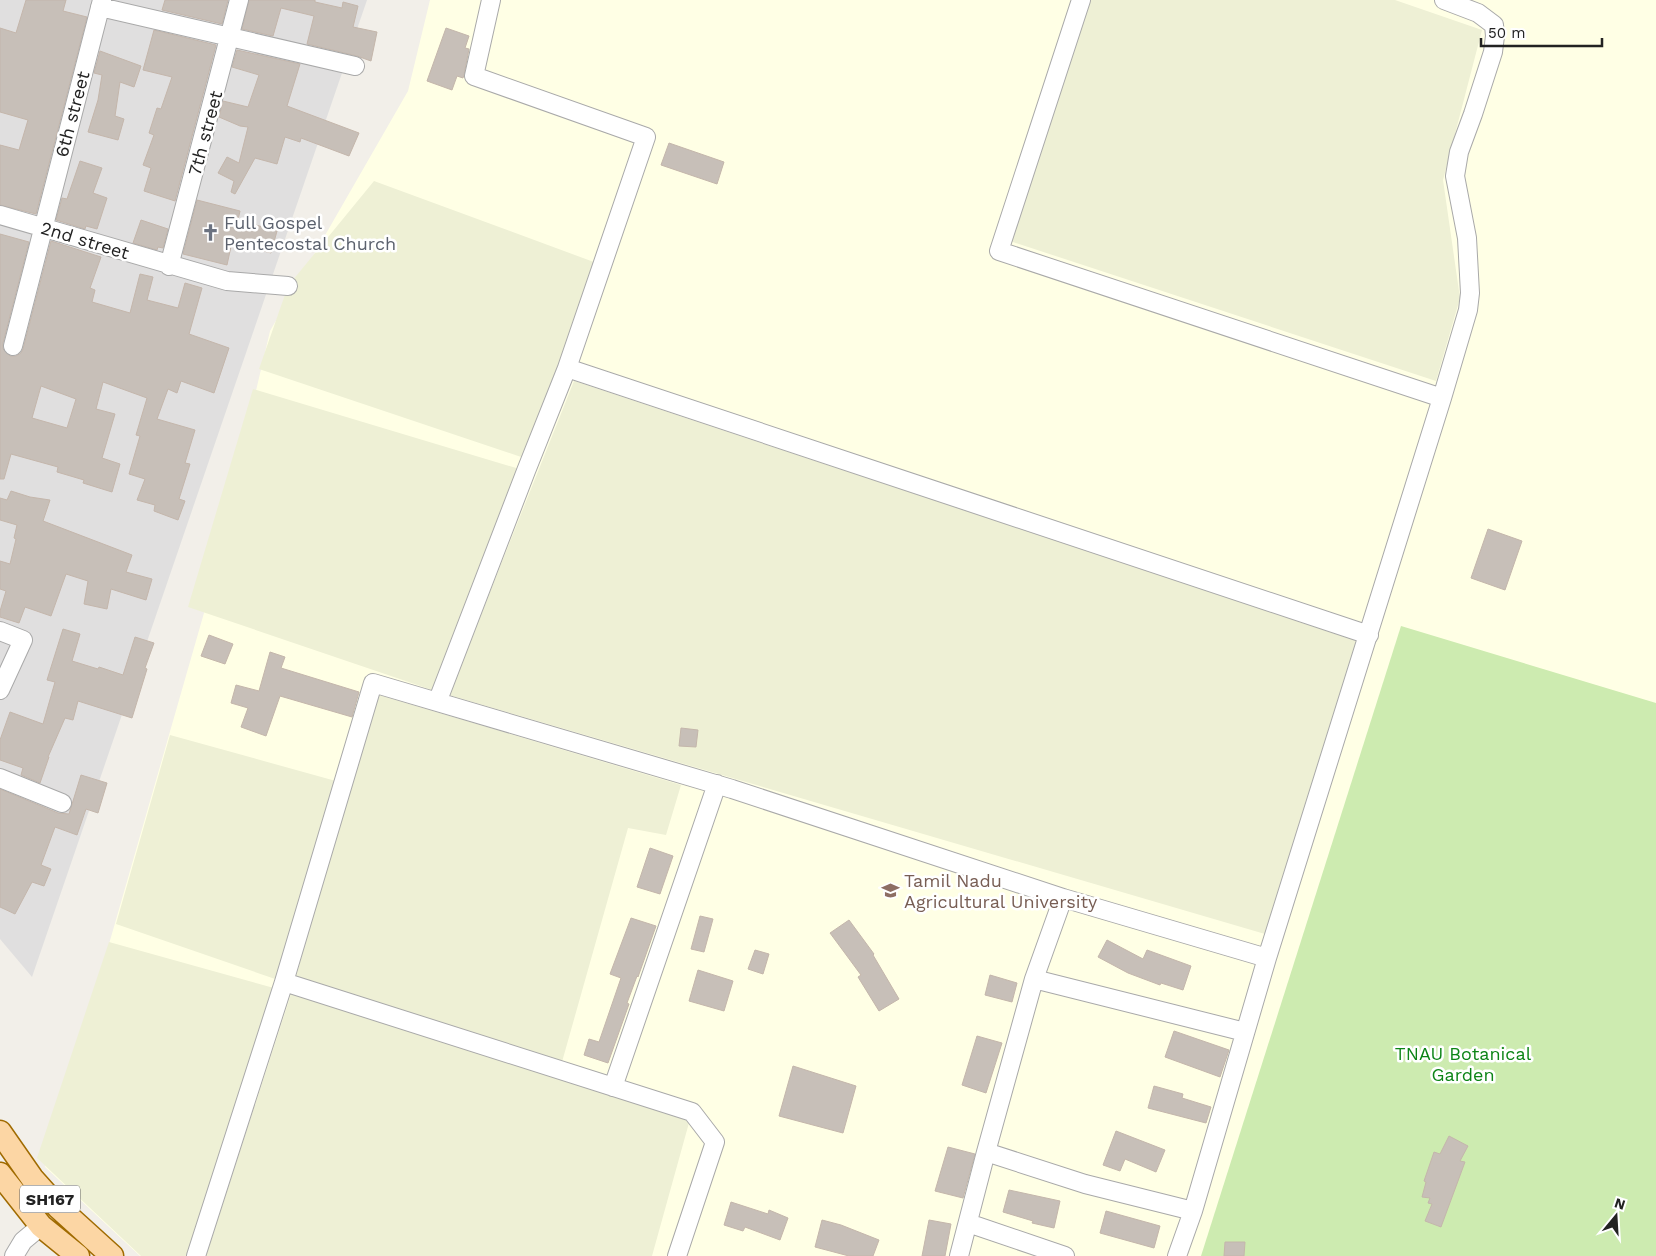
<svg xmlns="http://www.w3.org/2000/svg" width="1656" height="1256" font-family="'Work Sans',sans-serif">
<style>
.residential{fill:#e0dfdf}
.education{fill:#ffffe5}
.farmland{fill:#eef0d5}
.grass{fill:#cdebb0}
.building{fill:#c7bfb8;stroke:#c4b6ab;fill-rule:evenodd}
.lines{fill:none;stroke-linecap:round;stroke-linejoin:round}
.minor-casing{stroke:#a9a9a9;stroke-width:20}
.major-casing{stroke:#a06b00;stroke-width:25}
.minor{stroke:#fff;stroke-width:18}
.major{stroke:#fcd6a4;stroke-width:22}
.labels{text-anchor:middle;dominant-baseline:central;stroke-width:5;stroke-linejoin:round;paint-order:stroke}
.shield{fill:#fff;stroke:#646464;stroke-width:1}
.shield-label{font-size:16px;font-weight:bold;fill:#222}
.street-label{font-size:18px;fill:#222;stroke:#fff}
.worship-label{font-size:18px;fill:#5b616d;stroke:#fff;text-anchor:start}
.education-label{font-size:18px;fill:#785e54;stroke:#fff;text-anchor:start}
.park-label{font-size:18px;fill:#0c8416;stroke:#fff}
</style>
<rect width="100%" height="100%" fill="#f2efe9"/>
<path class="residential" d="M0 0H367L32 977 0 939Z"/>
<path class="education" d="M430 0H1656V1256H140L45 1167 204 613 270 331 408 91Z"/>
<path class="farmland" d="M1090 0H1395L1482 30 1443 180 1460 298 1436 381 1010 241Z
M374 181 602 265 530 460 259 369 288 286Z
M574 381 1359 641 1265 934 449 695Z
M253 389 526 471 441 693 188 607Z
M372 693 681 785 666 835 628 828 560 1069 692 1112 652 1256H206L294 985Z
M170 735 343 783 284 982 116 924Z
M109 942 281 990 196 1256H141L37 1158Z"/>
<path class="grass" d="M1401 626 1656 703V1256H1201Z"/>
<path class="building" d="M26 0H66L63 11 87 17 36 214 0 205V145L19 150 28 120 0 112V28L16 33Z
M165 0H228L222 24 162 10Z
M249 0H315V2L342 8 343 2 358 6 353 27 377 32 371 61 357 56 307 44 314 16 281 8 273 36 242 29Z
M446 28 469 36 465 48 469 49 464 75 463 78 457 76 452 90 427 81Z
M154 30 216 45 175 201 144 191 151 168 143 165 154 135 149 133 157 108 161 109 172 77 143 70Z
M237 50 300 64 287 106 359 133 349 156 301 138 300 142 285 137 277 164 255 158 235 194 231 192 234 181 218 173 227 157 239 163 248 127 240 126 219 117 223 101 248 107 259 75 232 67Z
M100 51 141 66 134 87 120 82 115 116 124 119 118 140 88 132 98 100 102 75 94 73Z
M669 143 724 162 717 184 661 165Z
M80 161 102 168 93 193 107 198 97 229 86 226 85 229 56 220 62 198 67 199Z
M197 200 240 211 238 220 277 231 271 253 232 242 227 265 183 254Z
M141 220 168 229 163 248 158 247 157 250 133 243Z
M0 234 29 242 3 343V349L10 356H16L21 353 23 349 51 241 101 257 90 288 95 290 92 302 130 313 140 274 153 277 147 300 178 308 185 283 202 288 189 334 229 348 214 393 181 381 177 393 168 389 157 419 195 430 185 463 190 464 179 499 185 501 178 520 154 511 155 505 137 500 145 479 129 474 140 436 136 435 147 398 103 382 96 409 115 414 102 458 120 464 112 492 83 483 84 480 57 472 58 467 11 454 4 479H0ZM41 386 76 399 67 428 32 418Z
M11 491 30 497 50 500 43 521 132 555 126 572 152 579 146 600 111 589 107 609 84 604 88 581 66 574 51 616 25 607 19 623 0 617V611L6 591 0 589V561L10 564 16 539 14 538 17 525 0 520V498L7 500Z
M1488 529 1522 541 1505 590 1471 578Z
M63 629 80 634 72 661 98 669 99 667 123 675 135 637 154 643 145 668 147 669 132 718 78 701 73 720 65 718 48 757H49L40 783 21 775 23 768 0 760V740L10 712 43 724 55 682 47 680Z
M209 635 233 644 225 664 201 656Z
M270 652 285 657 281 668 359 692 352 717 280 696 266 736 241 727 248 708 231 703 236 685 259 691Z
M681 728 698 730 696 747 679 746Z
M81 775 107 783 98 813 86 809 77 835 55 827 41 865 51 869 44 886 32 882 15 914 0 907V789L58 813 69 814Z
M650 848 673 856 660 894 637 887Z
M700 916 713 919 704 952 691 949Z
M631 918 656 926 638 977 637 976 627 1003 629 1004 608 1063 584 1055 589 1039 599 1042 621 978 610 974Z
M849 920 874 954 873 955 899 999 879 1011 858 977 861 975 830 933Z
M1107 940 1143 959 1147 950 1191 966 1183 990 1161 983 1160 985 1128 973 1098 957Z
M755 950 769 954 763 974 748 969Z
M698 970 733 981 724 1011 689 1001Z
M990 975 1017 983 1012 1002 985 995Z
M1174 1031 1229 1050 1220 1077 1165 1057Z
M977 1036 1002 1043 986 1093 962 1085Z
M793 1066 856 1086 843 1133 779 1116Z
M1154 1086 1183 1094 1182 1098 1211 1107 1206 1123 1148 1108Z
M1116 1131 1165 1150 1156 1172 1125 1159 1120 1171 1103 1165Z
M1449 1136 1468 1146 1460 1161 1465 1162 1441 1227 1425 1221 1432 1204 1428 1203 1430 1198 1422 1197 1426 1182 1424 1181 1434 1152 1440 1154Z
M948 1147 975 1154 963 1198 935 1191Z
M1009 1190 1060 1201 1054 1228 1032 1223 1033 1221 1003 1212Z
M731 1202 768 1214 769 1210 788 1218 780 1240 745 1227 743 1231 724 1225Z
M1106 1211 1160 1226 1154 1248 1100 1233Z
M822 1220 841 1225 879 1240 873 1256H849L815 1247Z
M929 1220 951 1224 945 1256H922Z
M1225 1242H1245L1244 1256H1224Z"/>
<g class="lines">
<defs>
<path id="minor" d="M491 0 474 76 646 137 567 368
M1081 0 999 251 1442 398
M100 7 355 66
M0 215 227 281 288 286
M169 266 239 0
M13 346 102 0
M0 631 23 640 0 690
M438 700 526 471 567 368 1369 635
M0 778 62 803
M1034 979 1245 1032
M284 982 692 1112 715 1142 677 1256
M613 1087 717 784
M986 1152 1085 1184 1193 1211
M968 1223 1065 1256
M14 1256 23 1241 41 1226
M196 1256 284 982 373 683 732 789 1063 898 1267 958
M959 1256 986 1152 1034 979 1063 898
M1177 1256 1193 1211 1267 958 1442 398 1468 310 1470 293 1467 238 1455 176 1459 152 1473 114 1493 52 1495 36 1494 25 1478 13 1444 0"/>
<path id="major" d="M0 1132 32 1178 58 1207 112 1256
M0 1174 41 1226 78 1256"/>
</defs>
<use href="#minor" class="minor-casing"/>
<use href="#major" class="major-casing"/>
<use href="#minor" class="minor"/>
<use href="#major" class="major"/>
</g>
<defs>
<symbol id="church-bare" viewBox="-9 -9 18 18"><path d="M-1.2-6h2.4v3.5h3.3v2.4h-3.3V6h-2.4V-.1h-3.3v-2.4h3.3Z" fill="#6b7280" stroke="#fff" stroke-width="2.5" paint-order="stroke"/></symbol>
<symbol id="university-bare" viewBox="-9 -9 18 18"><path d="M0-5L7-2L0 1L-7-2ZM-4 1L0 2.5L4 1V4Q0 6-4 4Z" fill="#8d6e63" stroke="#fff" stroke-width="2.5" paint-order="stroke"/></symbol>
</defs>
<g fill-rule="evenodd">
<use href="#church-bare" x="198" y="220" width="25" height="25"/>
<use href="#university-bare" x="878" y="878" width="25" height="25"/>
</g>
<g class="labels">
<rect class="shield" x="20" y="1185.5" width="60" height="27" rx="4"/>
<g class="shield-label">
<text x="50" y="1199">SH167</text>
</g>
<g class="street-label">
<text transform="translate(72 114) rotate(-75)">6th street</text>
<text transform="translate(205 133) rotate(-75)">7th street</text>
<text transform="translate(85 240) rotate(17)">2nd street</text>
</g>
<g class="worship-label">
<text x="224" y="222">Full Gospel<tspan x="224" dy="21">Pentecostal Church</tspan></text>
</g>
<g class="education-label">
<text x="904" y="880">Tamil Nadu<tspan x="904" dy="21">Agricultural University</tspan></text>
</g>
<g class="park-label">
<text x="1463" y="1053">TNAU Botanical<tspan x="1463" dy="21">Garden</tspan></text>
</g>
</g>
<g transform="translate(1616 1216) rotate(18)" stroke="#ffffff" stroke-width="4" paint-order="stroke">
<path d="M0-4L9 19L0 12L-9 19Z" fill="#222222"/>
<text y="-8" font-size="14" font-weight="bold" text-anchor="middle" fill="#222222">N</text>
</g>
<path d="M1481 38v8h121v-8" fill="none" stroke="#222222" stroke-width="2.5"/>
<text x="1488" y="38" font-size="15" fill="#222222" stroke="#ffffff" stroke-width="4" paint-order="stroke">50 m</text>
</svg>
